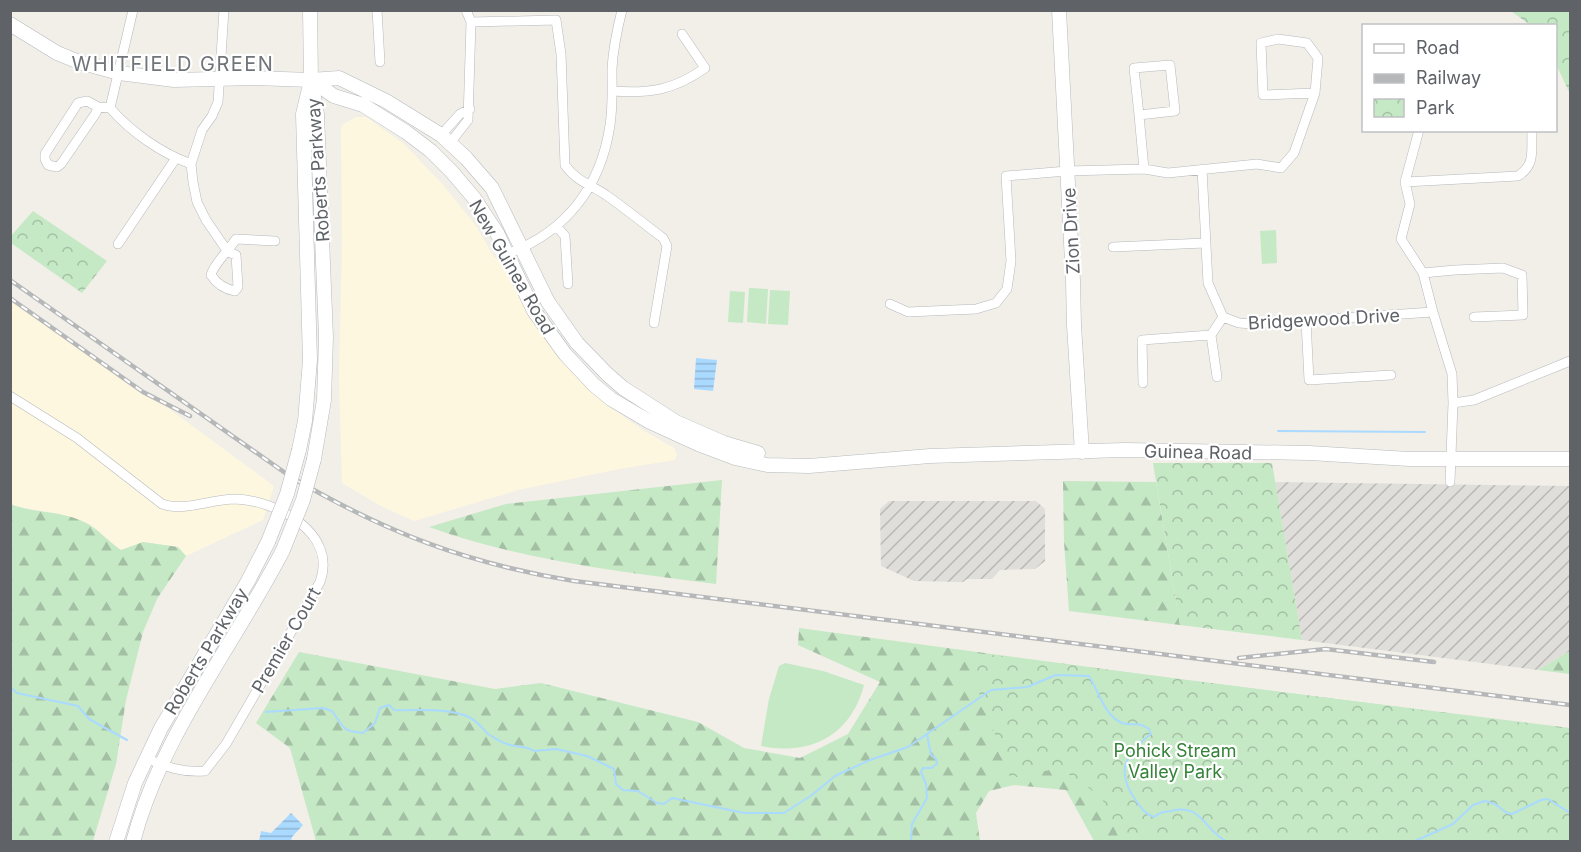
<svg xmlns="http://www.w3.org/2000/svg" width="1581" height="852" font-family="Inter,sans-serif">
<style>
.commercial{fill:#fef7e0}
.industrial{fill:url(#industrial-furrows)}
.grass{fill:#c5e8c5}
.forest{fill:url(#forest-firs)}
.park{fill:url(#park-crowns)}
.water{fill:url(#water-rules)}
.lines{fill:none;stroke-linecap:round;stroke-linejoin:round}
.stream{stroke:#aadaff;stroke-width:2}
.street-casing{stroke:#b5b8bc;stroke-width:10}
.secondary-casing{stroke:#b6babf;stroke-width:15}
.street{stroke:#fff;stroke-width:9}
.secondary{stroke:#fff;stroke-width:14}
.rail-casing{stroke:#b6b7b8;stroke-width:4.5}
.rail{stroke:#fff;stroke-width:2;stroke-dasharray:7;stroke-linecap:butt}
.secondary-bridge-casing{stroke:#b6babf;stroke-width:15;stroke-linecap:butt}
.secondary-bridge{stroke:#fff;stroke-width:14}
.labels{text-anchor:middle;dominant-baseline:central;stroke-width:4.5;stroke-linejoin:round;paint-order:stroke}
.street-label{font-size:18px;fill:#5f6368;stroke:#fff}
.park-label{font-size:18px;fill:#348238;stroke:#fff}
.neighbourhood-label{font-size:20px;letter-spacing:1.5px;fill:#70757a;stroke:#fff}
</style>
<defs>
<pattern id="industrial-furrows" width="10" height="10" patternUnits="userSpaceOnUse" patternTransform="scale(1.5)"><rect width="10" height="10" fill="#e0deda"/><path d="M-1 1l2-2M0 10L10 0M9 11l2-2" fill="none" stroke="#b9b8b5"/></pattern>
<pattern id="forest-firs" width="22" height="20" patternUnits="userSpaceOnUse" patternTransform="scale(1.5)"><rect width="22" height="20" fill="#c5e8c5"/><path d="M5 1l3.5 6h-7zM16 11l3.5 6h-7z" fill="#a3c0a4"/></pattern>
<pattern id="park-crowns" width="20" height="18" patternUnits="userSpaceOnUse" patternTransform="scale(1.5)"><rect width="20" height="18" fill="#c5e8c5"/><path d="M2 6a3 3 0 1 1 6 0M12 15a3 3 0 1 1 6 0" fill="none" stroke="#a3c0a4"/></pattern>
<pattern id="water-rules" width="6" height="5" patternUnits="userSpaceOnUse" patternTransform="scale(1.5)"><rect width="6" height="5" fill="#aadaff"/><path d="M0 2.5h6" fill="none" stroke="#8eb4d2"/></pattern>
</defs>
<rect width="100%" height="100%" fill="#f1efe8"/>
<path class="commercial" d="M356 117H366L404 144 444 186 476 226 494 257 501 261 526 311 561 361 609 406 644 431 674 448 677 455 675 460 619 469 518 490 414 521 379 505 342 483 339 379 342 245 341 130 342 125Z
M10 300 134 383 274 486 263 520 186 556 178 547 143 542 121 551 108 542 89 524 55 513 19 507 11 504Z"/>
<path class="industrial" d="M1275 482 1570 486V651L1538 670 1302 640Z
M889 501H1036L1045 509V561L1035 569 1000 570 992 579H967L963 582 914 581 881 566 880 509Z"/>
<path class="grass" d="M1276 230 1277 263 1262 264 1260 231Z
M749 288 768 289 766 324 747 322Z
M770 290 790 291 788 325 768 324Z
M730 291 745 292 743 323 728 322Z
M785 663 823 671 864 685C851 735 811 756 761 746L769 699 779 666Z"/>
<path class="forest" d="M722 480 716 584C615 571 525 561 429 527L506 504Z
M1063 481 1156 482 1180 625 1069 611 1064 542Z
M10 504C35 514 64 510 88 524 99 530 110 543 121 550L143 542 178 547 186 556 157 599 143 632 126 700 116 764 93 841H11Z
M799 628 1208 683 1570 728V841H1094L1066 790 1014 785 989 791 976 813 980 841H316L290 748 256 723 299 652 495 689 541 683 698 722 744 748 800 758 848 734 880 682 798 645Z
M1570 651V674L1538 670Z"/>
<path class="park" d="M1511 11H1570V94L1556 64V26L1530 25Z
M33 211 107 261 82 293 11 243V236Z
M1153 463H1272L1302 640 1180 625Z
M976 653 1570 729V841H1120L1101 796 1059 768 1012 778 973 678Z"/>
<path class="water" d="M696 358 717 360 713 391 694 389Z
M291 813 303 825 292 837 291 841H259L261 831 271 833Z"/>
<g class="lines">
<path class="stream" d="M1278 431 1425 432
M10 687 17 693 78 706 89 719 127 740
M266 712 323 708 332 711C344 727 341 731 363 733L375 723 380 708 389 705 394 710C418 711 446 707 469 717 477 721 481 727 487 733 489 735 503 743 507 744 516 748 525 745 534 751L556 749 587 756 614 769 616 784 623 790 638 791 657 803 664 804 672 798 744 813H784L812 795 835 776 870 760 908 747 991 690 1027 687 1056 675 1089 676C1099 692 1104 715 1122 723 1132 727 1136 720 1149 729L1151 734C1124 754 1115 773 1137 802 1142 809 1145 814 1154 817 1160 812 1164 812 1171 811 1202 803 1203 829 1227 842
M911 842 912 824 927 798 926 784 921 772 923 768H931L937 764 936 759 931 755 927 734
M1413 842 1453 824 1473 805 1485 801 1495 804 1507 813 1512 814 1541 800 1548 799 1570 813"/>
<defs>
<path id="street" d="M133 10 110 108C131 132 161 153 191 164
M224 10 218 102 212 116 202 130 191 164 193 182 197 202 206 220 228 252 236 255 238 287 235 291C225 289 216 283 211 275 213 265 229 250 236 239L275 241
M377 10 380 62
M471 22 556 20 561 54 565 165C576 181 591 185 606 195 626 209 644 224 663 238L667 246 654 323
M1278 39 1307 43 1318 58 1315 93 1263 95 1261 43Z
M1170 65 1175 111 1139 115 1134 68Z
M612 91C650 94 674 90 705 68L682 34
M98 107 96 113 61 164 57 167 48 165 45 159V154L78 103 87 101 98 107 110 108
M1139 115 1144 169
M1419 130 1405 182 1410 204 1401 239 1423 273 1433 312 1452 374 1453 403 1450 482
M441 135 460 114 470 109
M450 143 468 120 471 22 466 10
M1202 169 1208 283 1223 317 1239 323 1253 324 1433 312
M1405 182 1518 176C1536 165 1531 149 1532 130
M557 227 565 236 568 284
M118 244 176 158
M1113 247 1205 243
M507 254C566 232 601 187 610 125 613 106 612 88 612 69 613 49 617 30 622 10
M1423 273 1455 270 1503 268 1522 275 1523 315 1474 317
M890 304 908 312 976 309 996 303 1007 289 1011 261 1006 176 1067 171 1144 169 1168 173 1257 164 1281 168 1294 153 1315 93
M1306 321 1309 380 1391 375
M1217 377 1211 335 1223 317
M1143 383 1142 340 1211 335
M10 396 77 438 162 504C184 512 211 499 235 499 276 500 338 533 320 582L226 744 205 771C183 773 166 767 146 758
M1453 403 1474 400 1570 361"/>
<path id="secondary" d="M310 10 311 80 317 114 326 337 324 400 314 459
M1059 10 1073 281 1074 325 1082 452
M10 24 57 53 79 62 119 73 174 80 254 78 311 80 339 78 386 101 441 135 466 158 492 188 548 302 577 343 607 374 623 388 676 422 724 443 758 453
M311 80 334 96 363 105 406 132 431 151 452 172 474 198 497 233 534 311 565 354 594 385 611 399 650 422 698 444 735 458 767 465 809 466 930 456 1124 450 1309 453 1409 459H1570
M299 450 305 421 310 360 303 114 310 85
M116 842 135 783 161 728 248 581 268 542
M133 842C161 735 233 647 283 550"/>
</defs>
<use href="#street" class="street-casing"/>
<use href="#secondary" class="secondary-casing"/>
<use href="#street" class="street"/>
<use href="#secondary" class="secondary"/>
<defs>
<path id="rail" d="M10 280 291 477C385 532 465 563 574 581L1570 705
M10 298 143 392 190 416
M1239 658 1326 649 1434 662"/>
</defs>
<use href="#rail" class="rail-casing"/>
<use href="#rail" class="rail"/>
<defs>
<path id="secondary-bridge" d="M268 542 287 494 299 450
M283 550 303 500 314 459"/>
</defs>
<use href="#secondary-bridge" class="secondary-bridge-casing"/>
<use href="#secondary-bridge" class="secondary-bridge"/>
</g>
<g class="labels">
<g class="street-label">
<text transform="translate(318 170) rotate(-94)">Roberts Parkway</text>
<text transform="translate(1071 231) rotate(-93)">Zion Drive</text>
<text transform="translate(512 267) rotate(60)">New Guinea Road</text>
<text transform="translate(1324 319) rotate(-3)">Bridgewood Drive</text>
<text transform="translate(1198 452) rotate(1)">Guinea Road</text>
<text transform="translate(286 640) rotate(-60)">Premier Court</text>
<text transform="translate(206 651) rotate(-59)">Roberts Parkway</text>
</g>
<g class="park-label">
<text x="1175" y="750">Pohick Stream<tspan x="1175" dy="21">Valley Park</tspan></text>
</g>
<g class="neighbourhood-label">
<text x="173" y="64">WHITFIELD GREEN</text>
</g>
</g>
<rect width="1581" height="852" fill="none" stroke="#5f6368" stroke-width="24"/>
<rect x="1362" y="24" width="195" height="108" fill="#ffffff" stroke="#bfc1c3" stroke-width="1.5"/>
<rect x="1374" y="44" width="30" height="9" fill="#ffffff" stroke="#bfc1c3" stroke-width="1.5"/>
<text x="1416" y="54" font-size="18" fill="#5f6368">Road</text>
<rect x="1374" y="74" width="30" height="9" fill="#b6b7b8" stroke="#bfc1c3" stroke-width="1.5"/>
<text x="1416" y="84" font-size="18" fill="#5f6368">Railway</text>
<rect x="1374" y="99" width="30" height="18" fill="url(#park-crowns)" stroke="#bfc1c3" stroke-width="1.5"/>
<text x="1416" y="114" font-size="18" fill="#5f6368">Park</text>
</svg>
